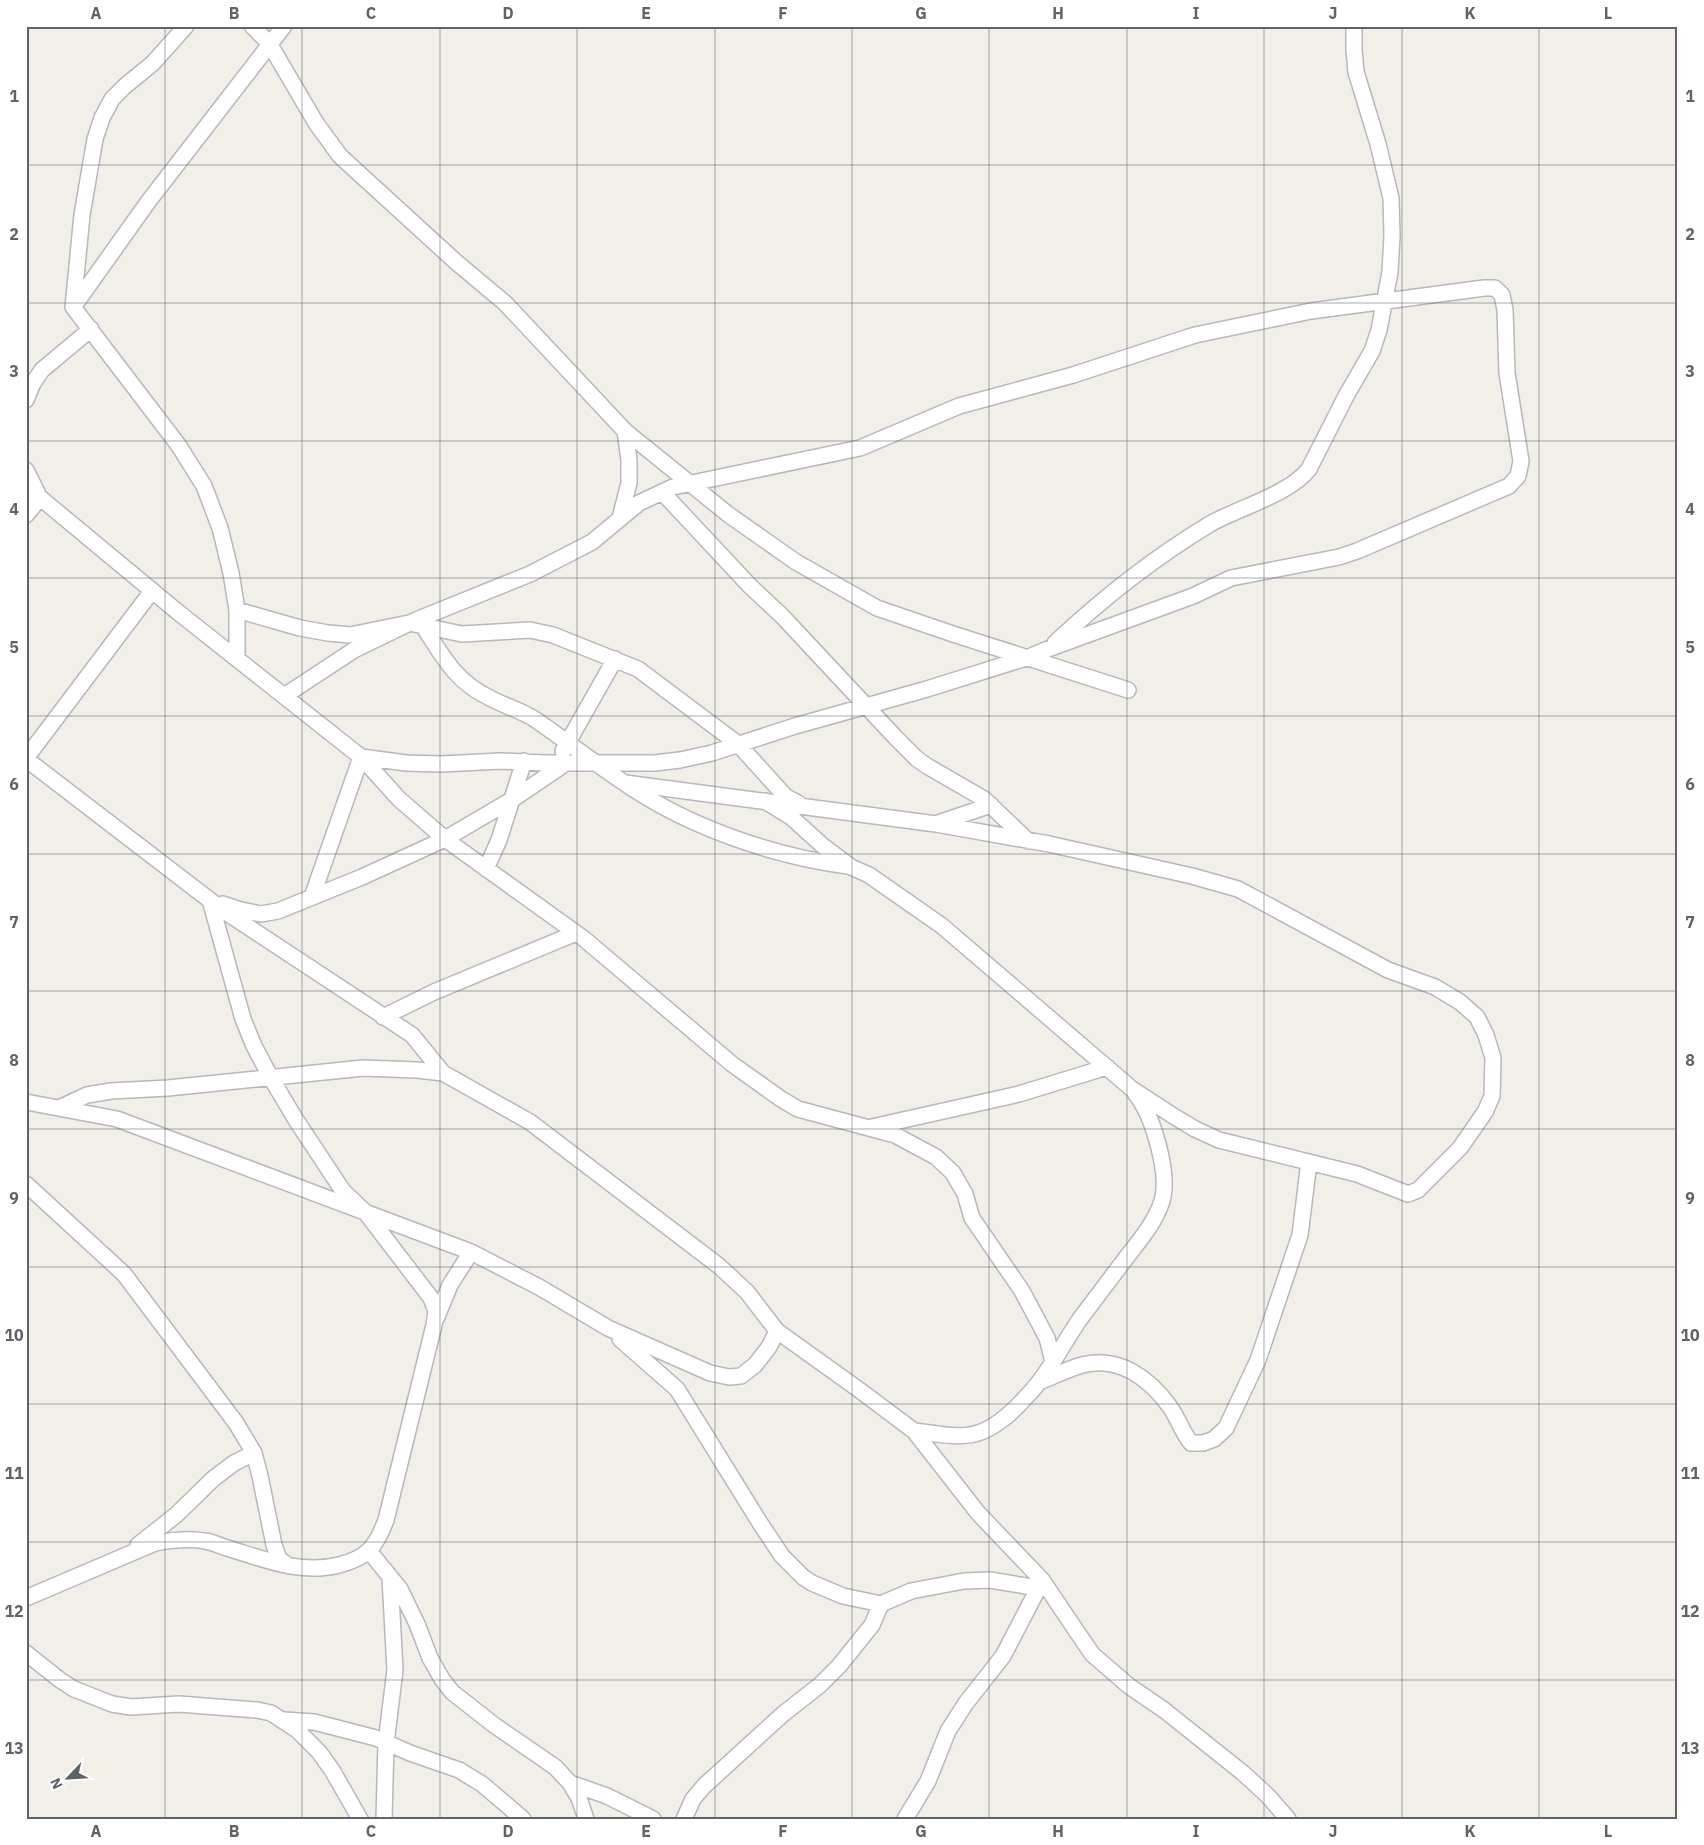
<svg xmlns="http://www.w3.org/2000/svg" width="1704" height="1845" font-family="'IBM Plex Sans',sans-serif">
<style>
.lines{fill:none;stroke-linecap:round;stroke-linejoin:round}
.street-casing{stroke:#b5b8bc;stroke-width:18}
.street{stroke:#fff;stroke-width:15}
.grid{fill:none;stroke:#5f6368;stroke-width:1;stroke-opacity:0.55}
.neatline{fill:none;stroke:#5f6368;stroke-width:2}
.grid-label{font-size:16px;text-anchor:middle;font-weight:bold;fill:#5f6368}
</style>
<rect width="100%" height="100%" fill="#f1efe8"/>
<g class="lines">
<defs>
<path id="street" d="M186 26 153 63 125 86 112 99 102 118 95 139 82 215 73 307 179 446 204 486 220 528 231 573 237 610V659
M252 26 269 43 316 123 340 156 456 262 505 303 625 431 729 515 796 562 877 608 953 634 1128 690
M74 306 148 202 284 26
M26 400 33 383 42 370 91 329
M26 470 37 492
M26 486 179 613 361 757 399 799 445 839 583 938 732 1064 781 1099 798 1109 895 1135 936 1157 953 1173 965 1194 972 1218 1022 1291 1047 1338 1053 1362
M662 492 750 586 783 617 896 738 917 759 927 766 984 799 1028 841
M26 515 40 498
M620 518 629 483V460L625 431
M237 610 300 628 328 633 350 635 409 623 462 634 530 630 553 635 638 669 738 744 786 797 798 803
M423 626C442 655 455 681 488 697 504 706 521 710 536 720 569 743 601 768 635 790 695 829 777 857 848 866
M1055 643C1104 597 1152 559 1210 524 1238 508 1290 494 1309 469L1346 396 1372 351 1379 330 1390 272 1392 236 1391 198 1378 144 1356 72 1354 49V26
M284 696 354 650 416 620 530 574 592 542 639 503 673 487 860 448 959 406 1073 375 1195 335 1311 311 1484 288H1495L1502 295 1505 310 1507 373 1521 461 1518 476 1509 486 1357 551 1339 557 1231 578 1193 596 1048 649 1029 657 927 689 795 726 712 753 680 760 655 763H544L501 761 441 764 406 763 361 757
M563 751 615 659
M26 758 152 591
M26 759 224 911 412 1035 443 1073
M625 783 936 824 1049 844 1192 876 1238 889 1388 970 1435 987 1460 1002 1477 1017 1486 1035 1493 1058 1492 1096 1485 1112 1460 1148 1418 1190 1408 1194 1357 1174 1219 1140 1195 1129 1175 1117 1132 1089 942 926 869 875 851 867 823 846 791 817 765 801
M938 823 991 805
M486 869 499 840 524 761
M312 897 361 757
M223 904 241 910 261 914 278 911 362 877 445 839 513 799 566 763
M383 1017 434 992 576 933
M26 1102 117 1119 471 1252 539 1287 608 1328 710 1373 729 1377 741 1376 755 1365 769 1347 777 1331
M59 1108 87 1095 111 1091 168 1088 363 1068 417 1070 443 1073 530 1122 719 1266 747 1292 777 1331 858 1389 914 1431 978 1513 1042 1580 1092 1654 1129 1686 1164 1710 1243 1773 1268 1796 1288 1819
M872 1127 1019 1094 1107 1067
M26 1184 124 1274 236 1423 254 1453 260 1476 274 1545 279 1559 289 1566
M436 1319 450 1285 471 1252
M620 1339 677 1389 760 1523 782 1556 803 1577 812 1583 843 1596 881 1604 911 1591 964 1581 990 1580 1038 1588
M1039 1382C1054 1376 1068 1369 1082 1365 1119 1355 1150 1379 1170 1407 1178 1418 1182 1432 1191 1443H1203L1214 1439 1226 1428 1258 1360 1300 1235 1309 1162
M914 1431C935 1433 961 1440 981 1432 997 1426 1015 1410 1026 1397 1048 1375 1062 1345 1080 1319 1095 1299 1110 1279 1126 1258 1139 1241 1155 1223 1162 1201 1170 1174 1153 1115 1135 1093
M138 1545 176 1515 213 1479 234 1463 254 1453
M369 1551 400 1589 417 1624 430 1658 442 1679 452 1692 494 1725 555 1767 570 1783 579 1798 586 1819
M26 1598 155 1543C172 1540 189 1538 205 1541 213 1542 220 1546 227 1548 264 1559 300 1575 339 1565 367 1558 376 1547 386 1520L434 1325 436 1311 431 1298 366 1213 343 1191 296 1120 271 1078 254 1046 243 1019 210 900
M26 1653 60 1680 74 1689 112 1704 131 1707 179 1704 257 1710 271 1713 297 1730 319 1752 332 1770 360 1819
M284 1720 314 1722 376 1738 410 1753 459 1770 482 1784 523 1819
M570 1783 607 1796 653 1819
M384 1819 386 1743 395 1670 390 1577
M684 1819 693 1799 704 1786 783 1714 820 1685 839 1666 872 1625 881 1604
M905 1819 928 1781 948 1731 966 1703 1003 1656 1042 1581"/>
</defs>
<use href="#street" class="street-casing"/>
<use href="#street" class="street"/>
</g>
<path class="grid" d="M165 26V1819M302 26V1819M440 26V1819M577 26V1819M715 26V1819M852 26V1819M989 26V1819M1127 26V1819M1264 26V1819M1402 26V1819M1539 26V1819M26 165H1678M26 303H1678M26 441H1678M26 578H1678M26 716H1678M26 854H1678M26 991H1678M26 1129H1678M26 1267H1678M26 1404H1678M26 1542H1678M26 1680H1678"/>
<rect width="1704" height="1845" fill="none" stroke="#ffffff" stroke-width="55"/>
<g transform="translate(68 1778) rotate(245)" stroke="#ffffff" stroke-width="4" paint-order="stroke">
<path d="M0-4L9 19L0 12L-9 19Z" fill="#5f6368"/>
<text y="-8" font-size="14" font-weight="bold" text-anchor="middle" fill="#5f6368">N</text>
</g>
<rect x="28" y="28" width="1648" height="1790" class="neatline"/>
<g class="grid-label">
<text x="96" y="19">A</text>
<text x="234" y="19">B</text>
<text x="371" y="19">C</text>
<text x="508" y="19">D</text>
<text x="646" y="19">E</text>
<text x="783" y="19">F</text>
<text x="921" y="19">G</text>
<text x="1058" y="19">H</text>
<text x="1196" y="19">I</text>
<text x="1333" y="19">J</text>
<text x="1470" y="19">K</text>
<text x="1608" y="19">L</text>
<text x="14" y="102">1</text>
<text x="1690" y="102">1</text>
<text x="14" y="240">2</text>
<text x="1690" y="240">2</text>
<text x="14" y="377">3</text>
<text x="1690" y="377">3</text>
<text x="14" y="515">4</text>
<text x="1690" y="515">4</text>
<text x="14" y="653">5</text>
<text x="1690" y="653">5</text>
<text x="14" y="790">6</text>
<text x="1690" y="790">6</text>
<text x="14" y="928">7</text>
<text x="1690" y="928">7</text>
<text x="14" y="1066">8</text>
<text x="1690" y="1066">8</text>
<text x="14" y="1204">9</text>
<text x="1690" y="1204">9</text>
<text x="14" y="1341">10</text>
<text x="1690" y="1341">10</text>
<text x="14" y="1479">11</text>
<text x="1690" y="1479">11</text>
<text x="14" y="1617">12</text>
<text x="1690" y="1617">12</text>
<text x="14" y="1754">13</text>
<text x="1690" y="1754">13</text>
<text x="96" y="1837">A</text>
<text x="234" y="1837">B</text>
<text x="371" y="1837">C</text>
<text x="508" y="1837">D</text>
<text x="646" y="1837">E</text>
<text x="783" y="1837">F</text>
<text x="921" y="1837">G</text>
<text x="1058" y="1837">H</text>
<text x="1196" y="1837">I</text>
<text x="1333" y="1837">J</text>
<text x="1470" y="1837">K</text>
<text x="1608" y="1837">L</text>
</g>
</svg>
